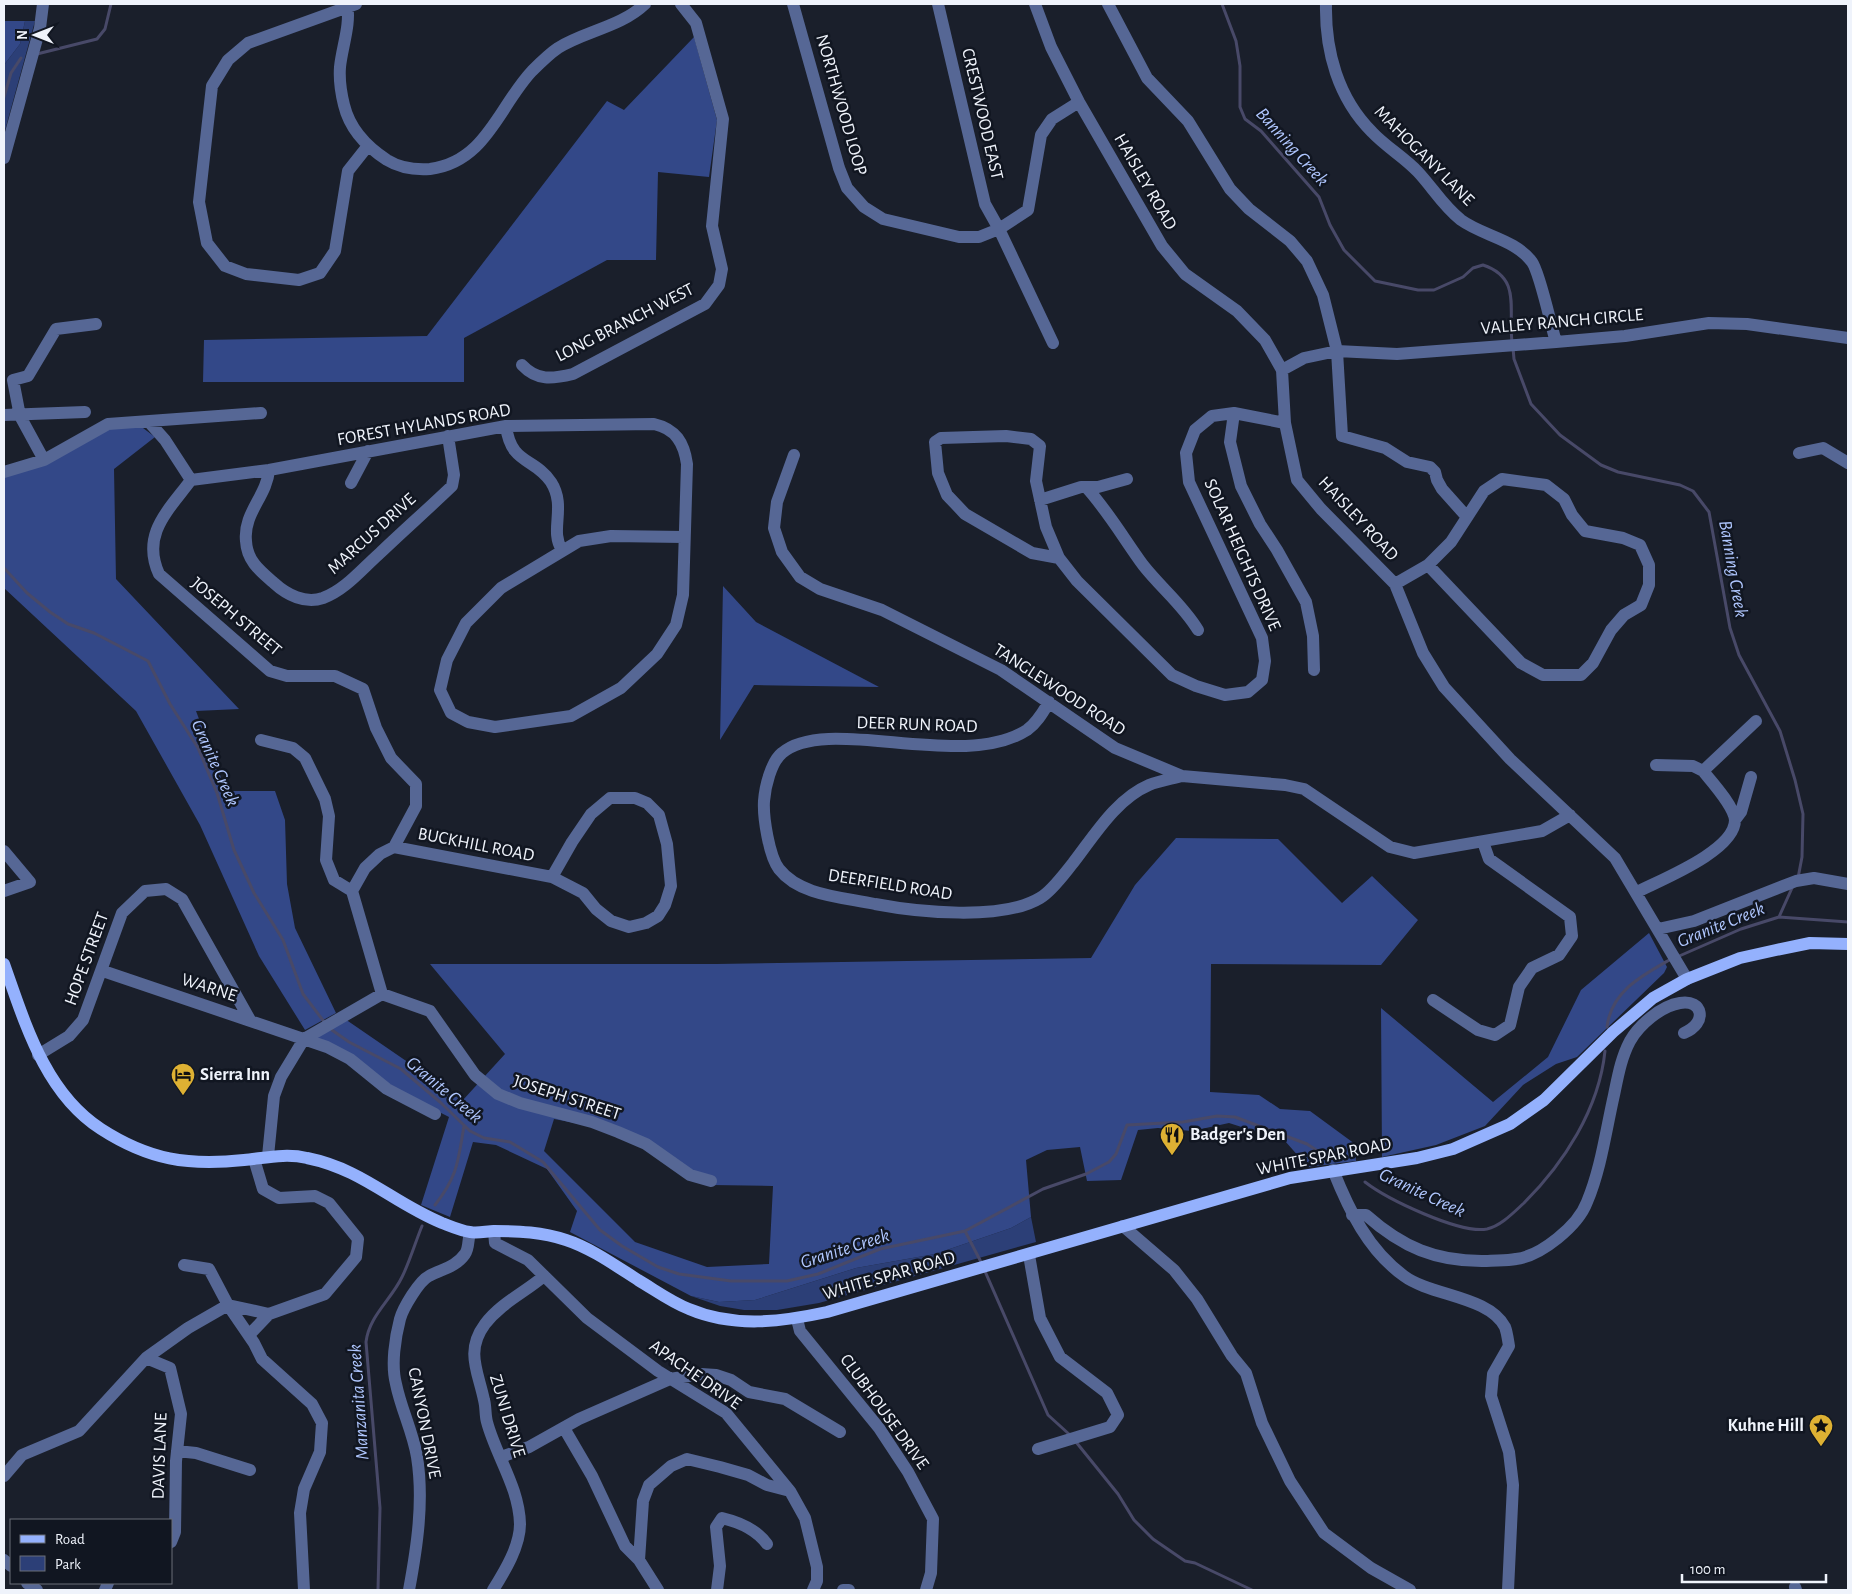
<svg xmlns="http://www.w3.org/2000/svg" width="1852" height="1594" font-family="'Alegreya Sans',sans-serif">
<style>
.green{fill:#2c3f77}
.forest{fill:#334888;fill-rule:evenodd}
.lines{fill:none;stroke-linecap:round;stroke-linejoin:round}
.stream{stroke:#484968;stroke-width:3}
.minor{stroke:#566795;stroke-width:12}
.major{stroke:#94b1fd;stroke-width:12}
.labels{text-anchor:middle;dominant-baseline:central;stroke-width:5;stroke-linejoin:round;paint-order:stroke}
.street-label{font-size:18px;fill:#eff3fb;stroke:#111621}
.poi-label{font-size:18px;font-weight:bold;fill:#eff3fb;stroke:#111621;text-anchor:start}
.water-label{font-size:19px;font-style:italic;fill:#afc6fe;stroke:#111621}
</style>
<rect width="100%" height="100%" fill="#1a1f2b"/>
<path class="green" d="M25 21H35L4 134V65L20 44Z
M1031 1217 1036 1242 819 1303 777 1310H744L720 1306 691 1296 719 1302 755 1300 856 1268 935 1254 1011 1228Z"/>
<path class="forest" d="M4 21H25L20 44 4 65Z
M694 37 717 120 709 177 658 172 656 260H607L464 338V382H203L204 340 427 336 607 101 624 110Z
M128 426 143 428 155 437 114 469 116 579 239 709 196 711 226 791H275L285 820 287 884 295 928 336 1013 305 1030 259 956 200 825 136 711 4 588V475L109 429Z
M723 586 756 622 879 687 754 685 720 740Z
M1176 838 1278 839 1342 903 1372 876 1418 920 1381 965 1211 964 1210 1092 1259 1095 1280 1109 1310 1111 1355 1144 1356 1161 1308 1167 1285 1141 1229 1123 1192 1131 1158 1128 1138 1130 1121 1180 1087 1181 1080 1147 1047 1150 1026 1160 1031 1217 1011 1228 935 1254 856 1268 755 1300 719 1302 691 1296 570 1232 577 1211 547 1169 496 1145 473 1142 450 1217 421 1205 449 1117 388 1086 314 1038 345 1019 463 1100 505 1054 430 964H716L1091 958 1135 885ZM554 1119 591 1126 643 1147 712 1185 773 1186 769 1264 707 1267 635 1242 544 1151Z
M1649 933 1667 967 1664 973 1577 1057 1556 1064 1523 1085 1485 1126 1436 1145 1382 1157 1381 1008 1493 1102 1548 1057 1581 990Z"/>
<g class="lines">
<path class="stream" d="M1222 4 1236 41 1240 66V107L1245 119 1261 131 1319 197 1330 225 1344 250 1375 281 1418 290H1434L1463 277 1473 268 1483 265C1522 278 1508 309 1512 342
M37 54 97 39 105 29 111 4
M4 97 11 73 21 58
M1513 348 1514 359 1531 404 1560 435 1601 465 1618 472 1680 485 1693 491 1709 512 1730 628 1739 655 1780 731 1795 780 1803 814 1802 857 1798 878
M4 568 27 593 50 612 68 624 94 633 148 661 170 704 198 748 217 793 234 850 254 893 283 940 303 994 325 1023
M1779 917 1792 888
M1677 957 1741 929 1779 917 1848 922
M1607 1027C1611 991 1643 975 1671 959
M329 1028 349 1042 401 1069 440 1102 470 1131 484 1138 510 1142 543 1162 600 1230 622 1246 658 1267 679 1274 731 1281H787L818 1274 880 1249 965 1231 1043 1189 1086 1174 1109 1162 1116 1154 1127 1125 1183 1122 1217 1116 1235 1117 1307 1144 1330 1159
M1365 1182C1387 1199 1459 1234 1487 1229 1501 1226 1514 1212 1524 1203 1564 1163 1599 1109 1605 1051
M435 1205C458 1176 458 1161 464 1126
M965 1231 982 1264
M984 1269 1048 1415 1070 1435
M1076 1442 1118 1494 1134 1520 1153 1539 1185 1561 1195 1563 1252 1590
M378 1590 380 1508 366 1342C369 1316 391 1300 402 1277 410 1261 415 1243 422 1226"/>
<path class="minor" d="M347 4C351 24 342 47 340 67 339 80 341 93 344 105 350 130 367 147 387 160 400 168 415 170 430 169 486 162 499 106 532 71 540 63 549 54 558 48 585 31 621 27 645 4
M356 4 248 43 228 60 212 86 199 202 207 243 225 266 246 274 299 280 320 273 335 251 348 171 367 147
M793 4 839 168 847 188 864 207 883 219 959 237H979L999 229 1028 210 1041 135 1052 119 1079 102
M938 4 985 204 999 229 1053 343
M1035 4 1051 47 1079 102 1162 246 1185 274 1237 311 1265 340 1282 370 1285 423 1297 480 1321 509 1395 584 1423 653 1444 687 1510 759 1615 858 1687 979
M1108 4 1147 78 1188 121 1230 189 1249 209 1290 241 1307 261 1323 295 1337 351 1342 436 1385 448 1407 462 1430 467 1435 472 1437 480 1442 489 1467 517
M1326 4C1325 51 1338 98 1372 132 1386 147 1404 157 1418 172 1433 188 1443 206 1461 220 1483 236 1515 239 1532 262 1540 273 1551 326 1556 342
M4 158 40 28 43 4
M522 365C537 381 552 379 573 374L705 304 719 285 722 269 712 226 723 119 696 23 681 4
M1282 370 1304 358 1337 351 1397 354 1556 342 1625 336 1709 323 1747 324 1848 338
M1234 413 1230 442 1241 486 1260 524 1277 550 1306 602 1313 636 1314 670
M4 415 85 412
M149 422 165 440 191 480C168 511 141 534 159 574L270 671 287 676H335L363 689 376 728 391 758 416 784V806L394 847 380 854 365 868 352 891 382 994
M506 426C511 465 534 457 551 482 567 507 549 530 562 550
M1799 453 1823 448 1848 463
M794 455 777 502 774 528 782 552 800 577 820 589 882 610 1001 670 1115 748 1182 776 1285 785 1304 789 1390 847 1414 853 1542 831 1570 815
M44 460 20 416 13 380 28 376 56 329 96 324
M269 470C267 496 243 513 246 541 247 561 260 571 274 583 287 595 305 604 323 598 345 590 362 569 379 554 403 531 428 509 452 486L454 475 448 436
M4 472 44 460 108 424 261 413
M191 480 269 470 506 426 654 424C676 429 684 443 687 464L683 595 676 625 657 654 621 688 571 716 495 727 468 722 451 713 440 690 447 660 466 623 501 588 579 541 611 536 684 537
M351 483 368 451
M1086 487C1108 511 1124 539 1143 565 1161 588 1183 605 1198 630
M1040 500 1081 487H1098L1127 479
M1059 558 1032 553 965 514 947 495 938 473 935 442 941 438 1006 436 1031 439 1040 446 1036 481 1046 527 1059 558 1077 581 1172 675 1196 686 1225 695 1248 692 1262 680 1265 661 1262 638 1189 482 1186 453 1195 430 1212 416 1234 413 1285 423
M1395 584 1428 565 1451 542 1484 491 1502 479 1546 485 1564 499 1572 515 1585 531 1623 538 1640 545 1649 565V585L1641 605 1624 615 1611 630 1593 663 1581 675H1543L1521 663 1428 565
M1049 702C1043 712 1037 723 1027 730 962 772 827 714 782 753 771 762 765 787 764 801 763 817 769 856 779 869 800 896 843 897 875 904 917 912 1002 921 1040 898 1052 891 1064 874 1073 863 1094 836 1116 799 1149 785 1159 781 1171 779 1182 776
M261 740 293 748 305 758 325 799 329 816 326 860 334 880 352 891
M1656 765 1693 766 1703 771
M1735 820 1741 812 1751 777
M394 847 552 877 583 893 596 909 611 921 629 927 646 923 658 916 665 905 671 886 667 844 659 815 647 803 635 798H610L591 814 572 842 552 877
M4 851 30 882 4 891
M1637 892C1660 880 1735 851 1735 820 1734 806 1712 782 1703 771L1756 721
M1658 929 1694 921 1796 881 1814 878 1848 884
M103 971 327 1047 350 1059 387 1089 435 1114
M1433 1000 1478 1030 1495 1035 1510 1025 1519 987 1532 968 1559 955 1572 936 1570 917 1489 859 1483 842
M38 1055 69 1036 83 1020 122 913 145 891 166 889 182 899 250 1020
M268 1156 274 1096 281 1077 304 1039 382 994 430 1011 475 1075 498 1094 520 1103 592 1122 618 1132 646 1144 690 1175 711 1181
M1333 1170C1349 1210 1368 1250 1404 1276 1431 1296 1489 1296 1505 1327 1507 1332 1508 1340 1509 1346L1493 1374 1491 1396 1509 1452 1513 1485 1508 1590
M1352 1215H1366C1402 1247 1436 1262 1486 1261 1495 1260 1506 1261 1516 1259 1541 1256 1578 1226 1587 1202 1601 1169 1606 1130 1614 1095 1618 1076 1621 1058 1630 1041 1639 1025 1661 1006 1680 1003 1703 999 1708 1023 1684 1033
M1123 1226 1174 1270 1197 1299 1232 1356 1246 1373 1262 1423 1290 1481 1324 1533 1371 1568 1410 1590
M494 1231 495 1243 528 1260 587 1318 658 1371 726 1413 790 1491 805 1518 817 1567V1581L813 1590
M1029 1255 1040 1318 1060 1357 1107 1393 1118 1415 1110 1427 1038 1449
M184 1265 209 1269 228 1305 254 1343 262 1359 312 1404 322 1423 320 1452 304 1489 300 1513 304 1590
M228 1305 269 1314 325 1294 356 1257 358 1239 329 1203 315 1196 279 1198 263 1189 254 1159
M797 1319 800 1331 879 1428 908 1472 933 1519 931 1573 926 1590
M249 1335 269 1314
M146 1358 170 1368 181 1414 176 1461 175 1532 171 1542
M564 1428 592 1476 625 1546 639 1560 658 1590
M177 1451 196 1453 250 1470
M501 1457 529 1447 579 1419 670 1379 701 1374 716 1375 731 1380 749 1392 785 1399 840 1432
M4 1476 22 1455 79 1431 146 1358 188 1328 228 1305
M4 1560 11 1566
M639 1560 643 1501 649 1485 671 1466 687 1459 720 1467 748 1475 767 1485 790 1491
M27 1583 37 1590
M1795 1587 1796 1590
M105 1590 108 1583
M409 1590C417 1547 424 1501 417 1457 413 1432 401 1409 396 1384 391 1365 395 1338 400 1319 403 1308 419 1281 429 1276 442 1269 456 1267 465 1254 469 1249 468 1239 470 1232
M493 1590C505 1571 520 1546 520 1524 519 1487 496 1456 487 1422 485 1415 486 1407 484 1400 478 1371 465 1351 485 1324 501 1303 524 1293 544 1276
M717 1590 720 1566 716 1527 722 1518C739 1522 756 1529 767 1544
M843 1590H849"/>
<path class="major" d="M4 964C25 1023 45 1093 101 1129 149 1160 188 1166 244 1160 265 1158 286 1153 307 1158 362 1169 393 1203 442 1223 450 1226 461 1231 470 1232 477 1234 487 1231 494 1231 519 1231 542 1232 566 1240 591 1248 616 1266 638 1280 655 1290 671 1302 689 1309 734 1328 781 1322 827 1312L1290 1178 1417 1158 1453 1149 1510 1124 1544 1100 1613 1032 1653 998 1687 979 1740 958 1776 950 1810 943 1848 944"/>
</g>
<defs>
<symbol id="hotel-pin" viewBox="-11 -11 22 30"><path d="M0 17L-7.5 6A9.5 9.5 0 1 1 7.5 6Z" fill="#deb133" stroke="#111621"/><path d="M-6-4.5h1.5V1H6V5H4.5V3h-9V5H-6ZM-4 0a1.8 1.8 0 1 1 3.6 0ZM.5 0V-2.5h3Q6-2.5 6 0Z" fill="#111"/></symbol>
<symbol id="restaurant-pin" viewBox="-11 -11 22 30"><path d="M0 17L-7.5 6A9.5 9.5 0 1 1 7.5 6Z" fill="#deb133" stroke="#111621"/><path d="M-5-6h1v4h1v-4h1v4h1v-4h1v5L-1.5 .5V6h-2V.5L-5-1ZM5-6V6H3V1.5H1.5Q1.5-4 5-6Z" fill="#111"/></symbol>
<symbol id="sight-pin" viewBox="-11 -11 22 30"><path d="M0 17L-7.5 6A9.5 9.5 0 1 1 7.5 6Z" fill="#deb133" stroke="#111621"/><path d="M0-6L1.8-2.2L6-1.7L2.9 1.2L3.7 5.4L0 3.3L-3.7 5.4L-2.9 1.2L-6-1.7L-1.8-2.2Z" fill="#111"/></symbol>
</defs>
<g fill-rule="evenodd">
<use href="#hotel-pin" x="169" y="1061" width="28" height="38"/>
<use href="#restaurant-pin" x="1158" y="1121" width="28" height="38"/>
<use href="#sight-pin" x="1807" y="1412" width="28" height="38"/>
</g>
<g class="labels">
<g class="street-label">
<text transform="translate(841 105) rotate(74)">NORTHWOOD LOOP</text>
<text transform="translate(982 114) rotate(77)">CRESTWOOD EAST</text>
<text transform="translate(1424 156) rotate(45)">MAHOGANY LANE</text>
<text transform="translate(1145 182) rotate(60)">HAISLEY ROAD</text>
<text transform="translate(1562 322) rotate(-5)">VALLEY RANCH CIRCLE</text>
<text transform="translate(625 323) rotate(-27)">LONG BRANCH WEST</text>
<text transform="translate(424 425) rotate(-10)">FOREST HYLANDS ROAD</text>
<text transform="translate(1358 519) rotate(47)">HAISLEY ROAD</text>
<text transform="translate(372 534) rotate(-42)">MARCUS DRIVE</text>
<text transform="translate(1242 555) rotate(66)">SOLAR HEIGHTS DRIVE</text>
<text transform="translate(236 617) rotate(40)">JOSEPH STREET</text>
<text transform="translate(1059 690) rotate(33)">TANGLEWOOD ROAD</text>
<text transform="translate(917 725) rotate(2)">DEER RUN ROAD</text>
<text transform="translate(476 845) rotate(11)">BUCKHILL ROAD</text>
<text transform="translate(890 885) rotate(9)">DEERFIELD ROAD</text>
<text transform="translate(87 959) rotate(-70)">HOPE STREET</text>
<text transform="translate(209 988) rotate(18)">WARNE</text>
<text transform="translate(567 1098) rotate(18)">JOSEPH STREET</text>
<text transform="translate(1324 1157) rotate(-11)">WHITE SPAR ROAD</text>
<text transform="translate(889 1276) rotate(-16)">WHITE SPAR ROAD</text>
<text transform="translate(695 1375) rotate(35)">APACHE DRIVE</text>
<text transform="translate(884 1412) rotate(54)">CLUBHOUSE DRIVE</text>
<text transform="translate(507 1416) rotate(73)">ZUNI DRIVE</text>
<text transform="translate(424 1423) rotate(79)">CANYON DRIVE</text>
<text transform="translate(160 1456) rotate(-88)">DAVIS LANE</text>
</g>
<g class="poi-label">
<text x="200" y="1075">Sierra Inn</text>
<text x="1190" y="1135">Badger's Den</text>
<text x="1804" y="1426" text-anchor="end">Kuhne Hill</text>
</g>
<g class="water-label">
<text transform="translate(1292 147) rotate(48)">Banning Creek</text>
<text transform="translate(1733 569) rotate(80)">Banning Creek</text>
<text transform="translate(215 763) rotate(66)">Granite Creek</text>
<text transform="translate(1721 925) rotate(-22)">Granite Creek</text>
<text transform="translate(444 1090) rotate(40)">Granite Creek</text>
<text transform="translate(1422 1193) rotate(25)">Granite Creek</text>
<text transform="translate(845 1249) rotate(-18)">Granite Creek</text>
<text transform="translate(359 1402) rotate(-94)">Manzanita Creek</text>
</g>
</g>
<rect width="1852" height="1594" fill="none" stroke="#eff3fb" stroke-width="10"/>
<rect x="10" y="1519" width="162" height="65" fill="#111621" stroke="#6a6e78"/>
<rect x="20" y="1535" width="25" height="8" fill="#94b1fd" stroke="#6a6e78"/>
<text x="55" y="1544" font-size="15" fill="#eff3fb">Road</text>
<rect x="20" y="1556" width="25" height="15" fill="#2c3f77" stroke="#6a6e78"/>
<text x="55" y="1569" font-size="15" fill="#eff3fb">Park</text>
<g transform="translate(35 35) rotate(270)" stroke="#111621" stroke-width="4" paint-order="stroke">
<path d="M0-4L9 19L0 12L-9 19Z" fill="#eff3fb"/>
<text y="-8" font-size="14" font-weight="bold" text-anchor="middle" fill="#eff3fb">N</text>
</g>
<path d="M1682 1574v8h144v-8" fill="none" stroke="#eff3fb" stroke-width="2.5"/>
<text x="1690" y="1574" font-size="15" fill="#eff3fb" stroke="#111621" stroke-width="4" paint-order="stroke">100 m</text>
</svg>
